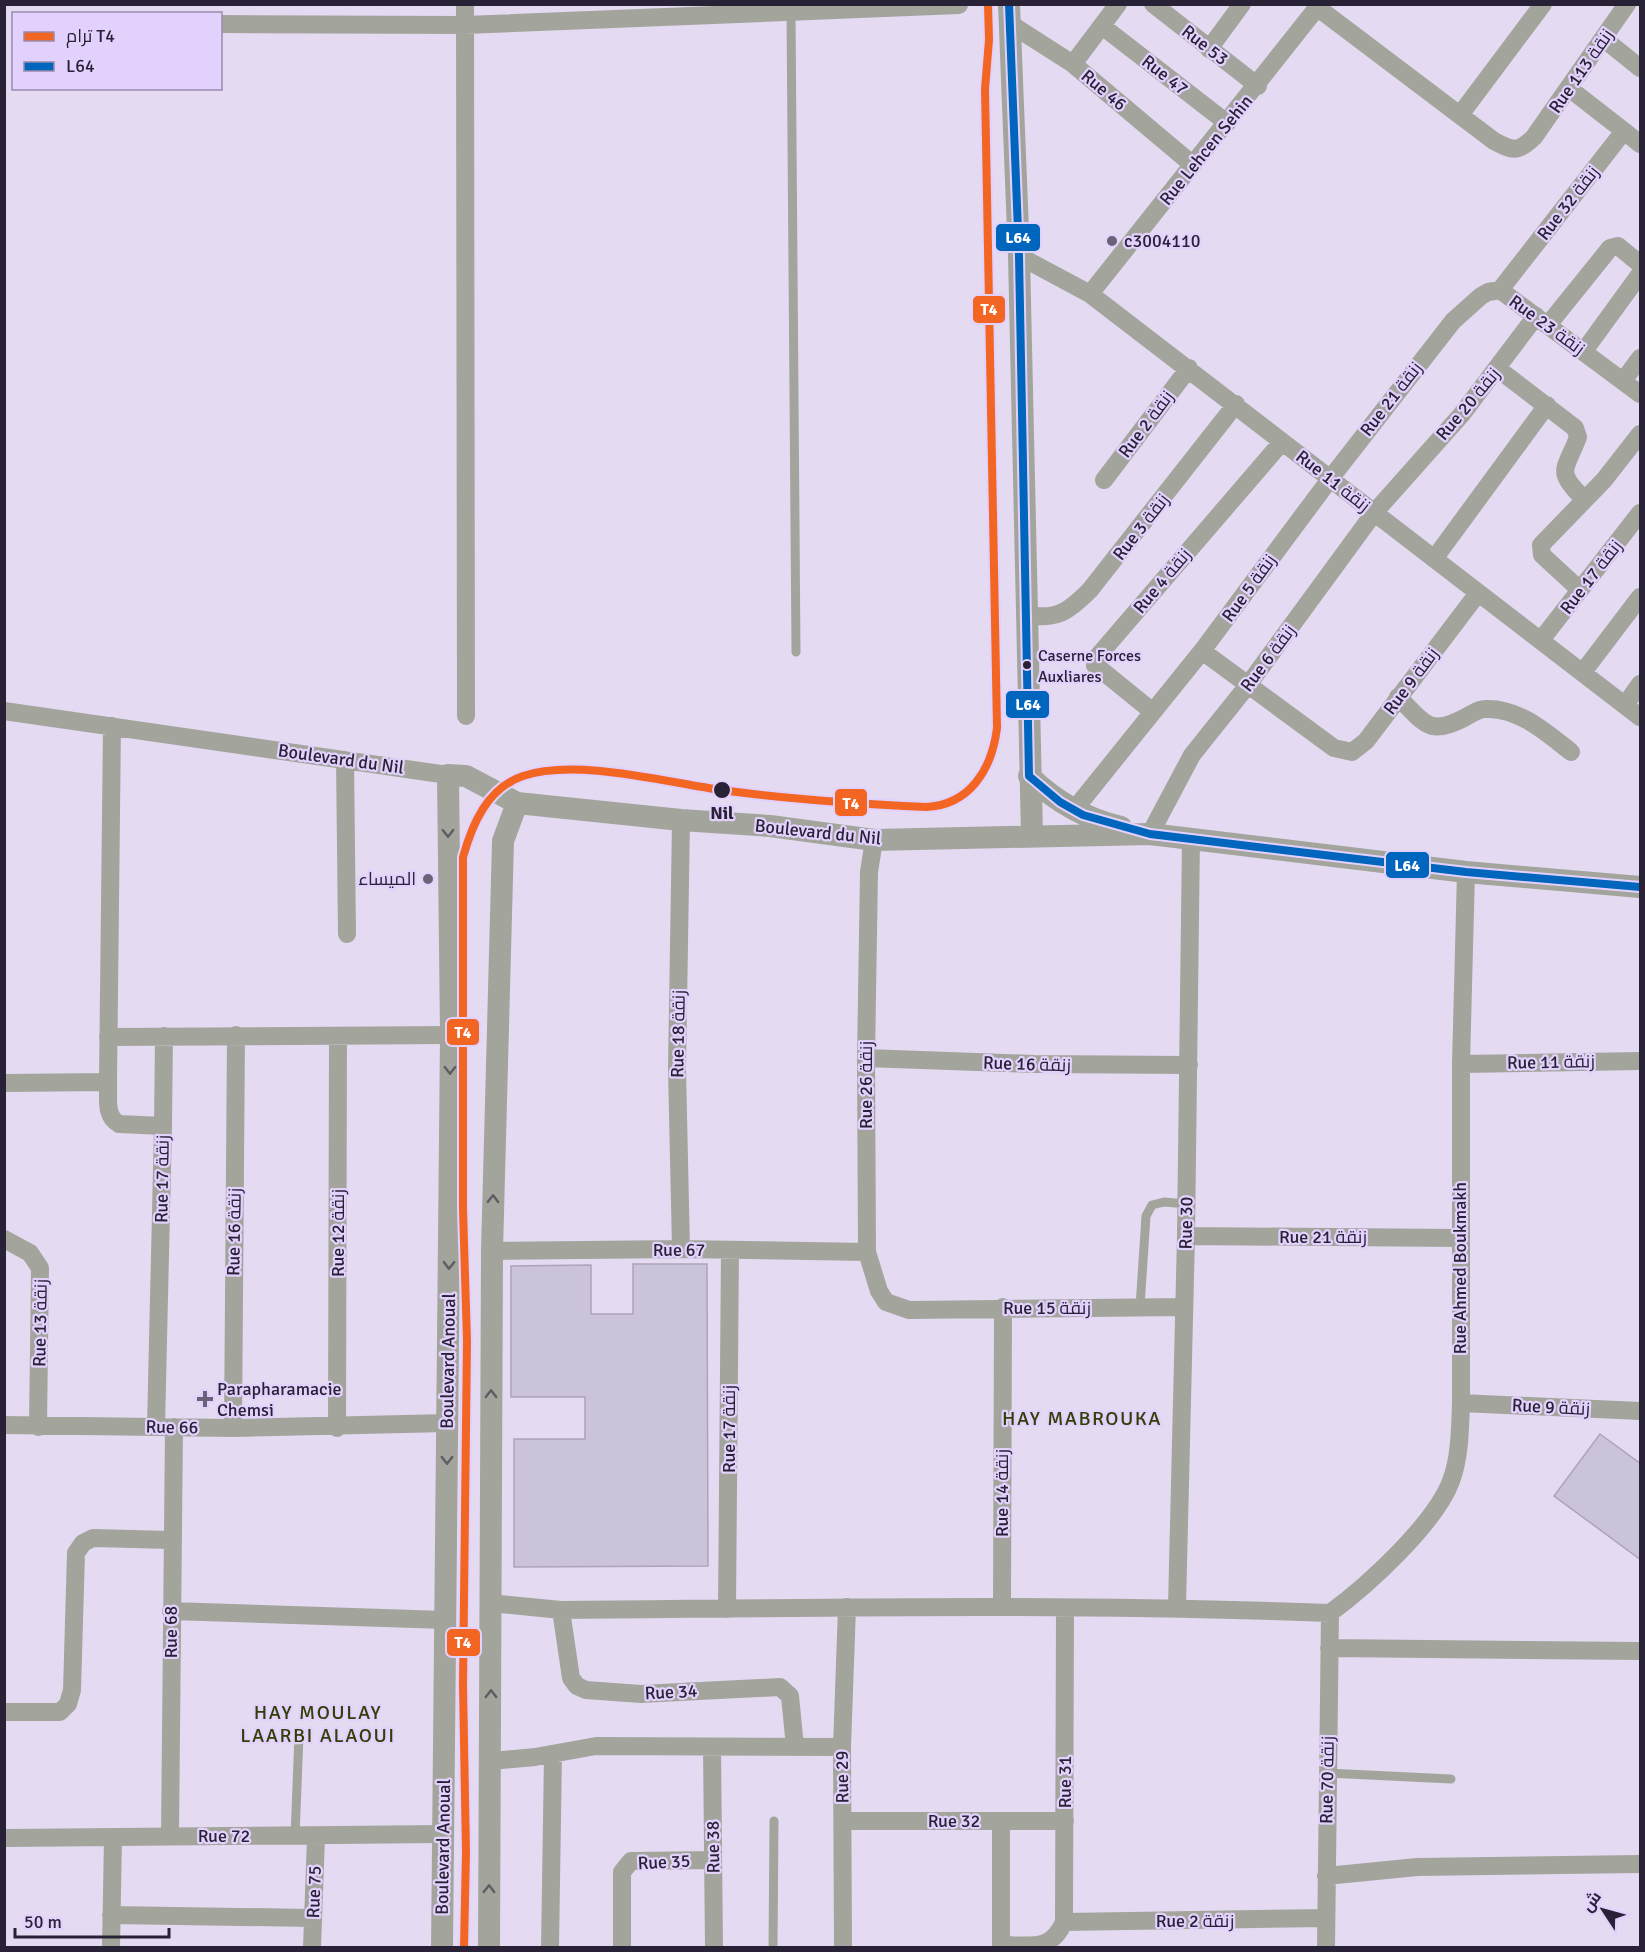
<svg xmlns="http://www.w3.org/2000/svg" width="1645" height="1952" font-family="Signika,Cairo,sans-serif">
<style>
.building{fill:#cbc3d7;stroke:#aca4b8;stroke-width:1.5}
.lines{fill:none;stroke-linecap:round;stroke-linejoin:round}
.service{stroke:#a3a59d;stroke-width:9}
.minor{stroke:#a3a59d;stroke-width:18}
.tertiary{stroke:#a3a59d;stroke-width:22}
.bus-1-casing{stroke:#e2d1fd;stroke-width:12}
.bus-1{stroke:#0065bd;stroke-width:8}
.tram-1-casing{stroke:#e2d1fd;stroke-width:12}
.tram-1{stroke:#f26522;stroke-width:8}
.oneway{stroke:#605c64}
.poi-dot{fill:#6a6278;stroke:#e2d1fd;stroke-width:2}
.bus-dot{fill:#292135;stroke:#e2d1fd;stroke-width:2}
.labels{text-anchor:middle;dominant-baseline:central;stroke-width:4.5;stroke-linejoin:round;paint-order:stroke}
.bus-label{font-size:16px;fill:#292135;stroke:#e2d1fd;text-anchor:start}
.street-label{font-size:18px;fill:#292135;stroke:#e2d1fd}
.poi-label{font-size:18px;fill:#292135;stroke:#e2d1fd;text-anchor:start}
.stop-label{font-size:18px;font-weight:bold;fill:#292135;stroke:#e2d1fd}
.neighbourhood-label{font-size:20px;letter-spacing:1.5px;fill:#323f05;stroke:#e2d1fd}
.line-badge{stroke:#e2d1fd;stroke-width:2}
.badge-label{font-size:16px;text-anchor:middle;font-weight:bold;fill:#fff}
</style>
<rect width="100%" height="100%" fill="#e4dbf3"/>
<path class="building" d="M633 1264H707L708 1566 514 1567V1439H585V1397H511V1266L591 1265V1314H633Z
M1600 1434 1641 1464V1560L1554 1496Z"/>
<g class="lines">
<path class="service" d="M791 12 796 652
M1140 1307 1146 1216 1152 1205 1164 1202 1187 1204
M1327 1773 1451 1779
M295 1837 299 1735
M773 1948 774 1821"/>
<path class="minor" d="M465 4 466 716
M1153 4 1258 86
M1318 8 1494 141C1513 151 1518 153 1534 137L1627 4
M1009 23 1073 64 1193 165
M220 24 465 25 959 5
M1102 26 1227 123
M1604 39 1640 68
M1209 49 1242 4
M1073 64 1118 4
M1570 89 1624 131
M1460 115 1543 4
M1019 256 1090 294 1640 717
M1500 290 1624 131 1640 144
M1090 294 1320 4
M1548 325 1610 248 1618 246 1640 264
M1584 351 1640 274
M1498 369 1575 428 1578 437C1566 470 1554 470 1584 499
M1623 381 1640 358
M1104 480 1189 368
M1434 559 1547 405
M1580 590 1542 555 1541 545 1604 480 1640 434
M1478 593 1366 741 1352 752 1334 748 1202 651 1330 479 1453 321 1481 296 1488 292 1500 290 1640 394
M1026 615C1057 620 1068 612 1090 590L1236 404
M1541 640 1640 513
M1583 672 1640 597
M1398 697C1424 722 1428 737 1464 718 1470 715 1478 709 1485 709 1518 707 1547 733 1571 752
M1625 705 1640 684
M4 711 448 775
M1153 712 1095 665 1098 656 1282 442
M345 760 347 934
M1074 810 1202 651
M681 820 677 1069 681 1249
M1150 834 1192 755 1248 685 1374 513 1462 414 1536 316
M874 840 869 872 866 1058 867 1252 879 1291 886 1302 909 1310 1184 1307
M108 1037 451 1035
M866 1058 1034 1064 1189 1065
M1461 1064 1640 1061
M108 1082 112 726
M4 1083 108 1082C109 1097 104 1116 119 1124L163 1126 156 1427
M163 1126 164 1036
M1186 1236 1460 1238
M4 1239 30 1253 40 1268 38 1427
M492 1251 681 1249 867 1252
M1461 1403 1640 1411
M4 1425 233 1428 447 1423
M233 1428 236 1035
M337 1428 338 1037
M490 1603 561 1610C817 1608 1073 1603 1330 1613
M1002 1606 1003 1307
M1177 1607 1186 1236 1191 838
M727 1609 730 1250
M561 1610 571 1678 577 1686 586 1690 641 1694 780 1687 790 1696 795 1747
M171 1611 445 1620
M1330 1613C1367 1586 1435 1524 1451 1481 1460 1457 1460 1429 1461 1403V1064L1466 872
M1329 1648 1640 1651
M4 1712H60L68 1704 72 1690 76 1553 83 1543 93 1538 171 1540
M712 1747 714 1948
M491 1761 535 1757 596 1746 842 1747
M843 1821H1065
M1001 1821V1948
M170 1836 174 1427
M4 1838 443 1834
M1326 1876 1417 1867 1640 1864
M111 1915 313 1918
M1064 1922 1326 1918
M1001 1945C1030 1945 1051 1952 1064 1922L1065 1608
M111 1948 113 1837
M312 1948 316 1837
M550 1948 553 1754
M622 1948V1872L631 1861 713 1860
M843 1948 842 1747 847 1607
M1326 1948 1330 1613"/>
<path class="tertiary" d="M1009 4 1019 256 1032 835
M1029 776C1056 802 1085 819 1121 827
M442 1948 451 1035 448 775 466 776 517 803 681 820 770 826 874 840 1150 834 1466 872 1640 887
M489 1948 492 1251 503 841 517 803"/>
<defs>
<path id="bus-1" d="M1009 4 1019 256 1029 776 1060 802 1083 815 1150 834 1466 872 1640 887"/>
</defs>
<use href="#bus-1" class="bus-1-casing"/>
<use href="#bus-1" class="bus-1"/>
<defs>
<path id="tram-1" d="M464 1948 466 1852 463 1685 467 1341 463 1209V857C472 825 487 788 523 776 576 758 665 782 721 790 789 799 858 804 926 807 970 805 992 769 997 728L985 89 989 40 988 4"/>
</defs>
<use href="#tram-1" class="tram-1-casing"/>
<use href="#tram-1" class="tram-1"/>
</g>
<defs><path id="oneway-chevron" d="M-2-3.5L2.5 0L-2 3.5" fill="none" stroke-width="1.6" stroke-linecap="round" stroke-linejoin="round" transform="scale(1.5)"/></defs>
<g class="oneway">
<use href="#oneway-chevron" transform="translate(448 833) rotate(89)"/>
<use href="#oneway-chevron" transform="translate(450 1070) rotate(90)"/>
<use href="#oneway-chevron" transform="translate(493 1199) rotate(-89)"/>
<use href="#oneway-chevron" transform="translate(449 1265) rotate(91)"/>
<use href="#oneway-chevron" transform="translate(491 1394) rotate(-90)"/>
<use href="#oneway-chevron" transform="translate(447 1460) rotate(90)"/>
<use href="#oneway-chevron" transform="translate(491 1694) rotate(-90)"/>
<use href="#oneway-chevron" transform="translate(489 1889) rotate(-89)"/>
</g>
<g class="poi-dot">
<circle cx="1112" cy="241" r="6"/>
<circle cx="428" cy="879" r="6"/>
<path d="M202 1390h6v6h6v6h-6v6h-6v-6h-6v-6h6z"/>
</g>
<g class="bus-dot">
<circle cx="1027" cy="665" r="5"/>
<circle cx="722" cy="790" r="9"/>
</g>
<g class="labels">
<g class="bus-label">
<text x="1038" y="656">Caserne Forces<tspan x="1038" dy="21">Auxliares</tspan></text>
</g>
<g class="street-label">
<text transform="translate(1205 45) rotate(38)">Rue 53</text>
<text transform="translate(1581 71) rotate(-55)">Rue 113 زنقة</text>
<text transform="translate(1165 75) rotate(38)">Rue 47</text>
<text transform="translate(1104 90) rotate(40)">Rue 46</text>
<text transform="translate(1206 150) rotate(-51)">Rue Lehcen Sehin</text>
<text transform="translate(1568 203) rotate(-52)">Rue 32 زنقة</text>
<text transform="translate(1547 325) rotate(36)">Rue 23 زنقة</text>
<text transform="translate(1391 399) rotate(-52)">Rue 21 زنقة</text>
<text transform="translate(1468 404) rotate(-50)">Rue 20 زنقة</text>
<text transform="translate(1146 424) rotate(-53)">Rue 2 زنقة</text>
<text transform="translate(1333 481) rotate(38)">Rue 11 زنقة</text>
<text transform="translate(1141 527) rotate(-52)">Rue 3 زنقة</text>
<text transform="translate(1591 577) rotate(-52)">Rue 17 زنقة</text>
<text transform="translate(1162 581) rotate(-50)">Rue 4 زنقة</text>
<text transform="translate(1249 588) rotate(-54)">Rue 5 زنقة</text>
<text transform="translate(1268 658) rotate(-53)">Rue 6 زنقة</text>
<text transform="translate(1411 681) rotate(-53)">Rue 9 زنقة</text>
<text transform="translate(341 759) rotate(8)">Boulevard du Nil</text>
<text transform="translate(818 832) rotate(6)">Boulevard du Nil</text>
<text transform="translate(678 1034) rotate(-89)">Rue 18 زنقة</text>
<text transform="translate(1551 1062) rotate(-1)">Rue 11 زنقة</text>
<text transform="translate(1027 1064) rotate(2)">Rue 16 زنقة</text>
<text transform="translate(866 1085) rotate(-90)">Rue 26 زنقة</text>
<text transform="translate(162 1179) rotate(-89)">Rue 17 زنقة</text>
<text transform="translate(1186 1223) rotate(-89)">Rue 30</text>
<text transform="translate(234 1232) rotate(-89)">Rue 16 زنقة</text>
<text transform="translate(338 1233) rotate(-90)">Rue 12 زنقة</text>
<text x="1323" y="1237">Rue 21 زنقة</text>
<text x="679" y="1250">Rue 67</text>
<text transform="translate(1460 1268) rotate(-90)">Rue Ahmed Boukmakh</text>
<text x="1047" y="1308">Rue 15 زنقة</text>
<text transform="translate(40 1323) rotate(-89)">Rue 13 زنقة</text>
<text transform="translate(448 1361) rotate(-89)">Boulevard Anoual</text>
<text transform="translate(1551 1407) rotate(3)">Rue 9 زنقة</text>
<text transform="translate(172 1427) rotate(1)">Rue 66</text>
<text transform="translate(729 1429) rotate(-90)">Rue 17 زنقة</text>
<text transform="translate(1002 1493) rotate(-90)">Rue 14 زنقة</text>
<text transform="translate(171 1632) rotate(-90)">Rue 68</text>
<text transform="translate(671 1692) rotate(-3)">Rue 34</text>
<text transform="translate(842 1777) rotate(-91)">Rue 29</text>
<text transform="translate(1327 1780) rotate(-89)">Rue 70 زنقة</text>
<text transform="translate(1065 1782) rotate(-90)">Rue 31</text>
<text x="954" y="1821">Rue 32</text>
<text x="224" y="1836">Rue 72</text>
<text transform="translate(443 1847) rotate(-89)">Boulevard Anoual</text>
<text transform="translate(713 1847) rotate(-91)">Rue 38</text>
<text transform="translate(664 1862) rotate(-3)">Rue 35</text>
<text transform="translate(314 1892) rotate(-88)">Rue 75</text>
<text x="1195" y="1921">Rue 2 زنقة</text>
</g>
<g class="poi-label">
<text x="1124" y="241">c3004110</text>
<text x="416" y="879" text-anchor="end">الميساء</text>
<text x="217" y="1389">Parapharamacie<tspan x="217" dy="21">Chemsi</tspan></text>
</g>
<g class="stop-label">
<text x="722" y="813">Nil</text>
</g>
<g class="neighbourhood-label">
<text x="1082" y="1418">HAY MABROUKA</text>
<text x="318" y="1712">HAY MOULAY<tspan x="318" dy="23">LAARBI ALAOUI</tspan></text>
</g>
</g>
<g class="line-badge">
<rect x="995" y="223" width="46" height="29" rx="6" fill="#0065bd"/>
<rect x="972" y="295" width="34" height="29" rx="6" fill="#f26522"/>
<rect x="1005" y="690" width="45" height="29" rx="6" fill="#0065bd"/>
<rect x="834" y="788" width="34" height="29" rx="6" fill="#f26522"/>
<rect x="1385" y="851" width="45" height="28" rx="6" fill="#0065bd"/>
<rect x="446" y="1018" width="34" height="28" rx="6" fill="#f26522"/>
<rect x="446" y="1628" width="35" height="29" rx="6" fill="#f26522"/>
</g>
<g class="badge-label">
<text x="1018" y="243">L64</text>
<text x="989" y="315">T4</text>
<text x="1028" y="710">L64</text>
<text x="851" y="809">T4</text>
<text x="1407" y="871">L64</text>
<text x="463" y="1038">T4</text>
<text x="463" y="1648">T4</text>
</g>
<rect width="1645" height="1952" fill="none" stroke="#292135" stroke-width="12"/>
<rect x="12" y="12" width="210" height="78" fill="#e2d1fd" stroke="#988bad" stroke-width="1.5"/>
<rect x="24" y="32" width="30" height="9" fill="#f26522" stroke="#988bad" stroke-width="1.5"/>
<text x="66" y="42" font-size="18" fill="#292135">ترام T4</text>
<rect x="24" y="62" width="30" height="9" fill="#0065bd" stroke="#988bad" stroke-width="1.5"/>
<text x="66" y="72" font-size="18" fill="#292135">L64</text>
<g transform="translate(1603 1910) rotate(306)" stroke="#e2d1fd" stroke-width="4.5" paint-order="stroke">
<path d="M0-4.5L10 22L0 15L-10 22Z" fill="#292135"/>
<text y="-9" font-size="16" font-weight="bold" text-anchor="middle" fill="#292135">ش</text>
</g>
<path d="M15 1928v9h154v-9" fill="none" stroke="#292135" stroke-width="3"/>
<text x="24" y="1928" font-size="18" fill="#292135" stroke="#e2d1fd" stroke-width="4.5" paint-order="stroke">50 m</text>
</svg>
